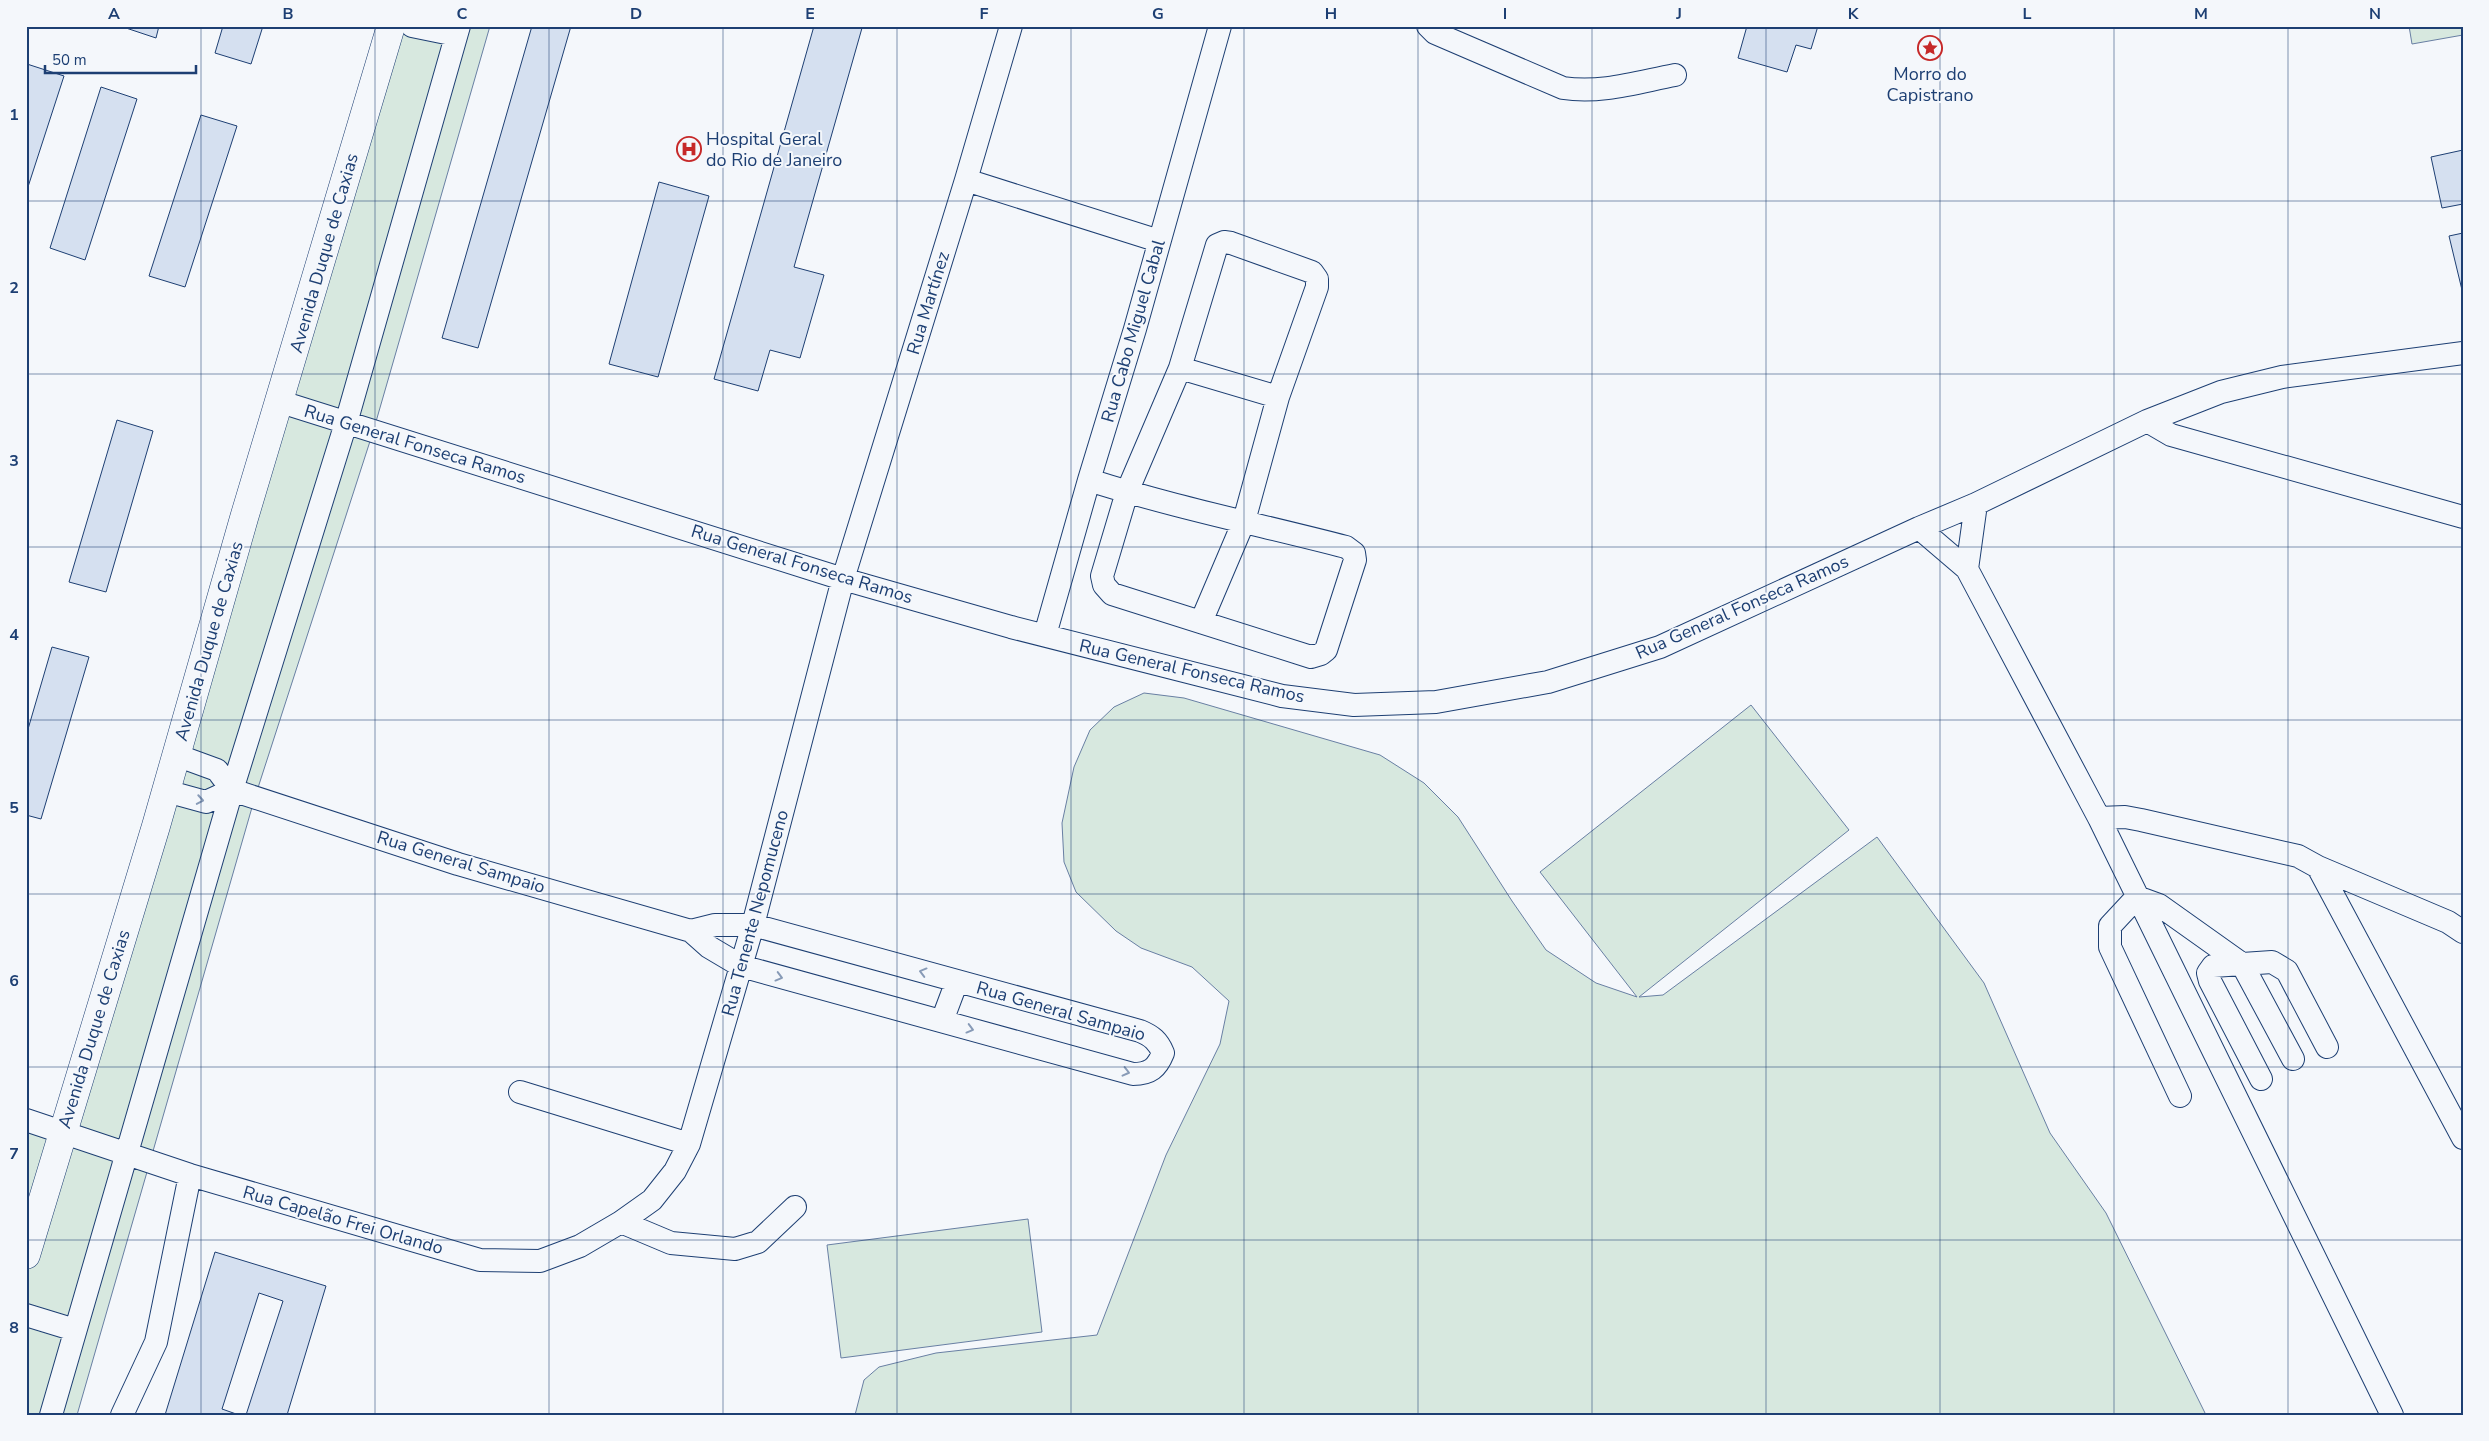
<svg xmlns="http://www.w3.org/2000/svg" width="2489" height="1441" font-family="'Nunito Sans',sans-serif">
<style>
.green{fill:#d7e8df;stroke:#687fa3}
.building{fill:#d5e0f0;stroke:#1d3f73}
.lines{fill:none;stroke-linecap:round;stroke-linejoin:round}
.minor-casing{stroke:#1d3f73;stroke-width:24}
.major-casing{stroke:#1d3f73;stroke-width:29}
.minor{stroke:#f4f7fb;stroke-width:22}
.major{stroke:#f4f7fb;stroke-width:28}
.oneway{stroke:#889bb7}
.grid{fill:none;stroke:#1d3f73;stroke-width:1;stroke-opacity:0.55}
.labels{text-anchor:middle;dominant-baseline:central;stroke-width:4;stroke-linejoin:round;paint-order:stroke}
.poi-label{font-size:18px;fill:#1d3f73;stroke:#f4f7fb}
.street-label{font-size:18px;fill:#1d3f73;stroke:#f4f7fb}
.neatline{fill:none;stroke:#1d3f73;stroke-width:2}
.grid-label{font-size:16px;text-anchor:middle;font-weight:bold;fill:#1d3f73}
</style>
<rect width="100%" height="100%" fill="#f4f7fb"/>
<path class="green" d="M385 26H490L373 432 255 797 77 1415H26V1121L60 1130Z
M2409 26H2463V35L2412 44Z
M1144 693 1184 698 1380 755 1424 783 1458 817 1512 901 1546 950 1596 983 1637 997 1540 872 1751 705 1849 830 1639 997 1663 995 1877 837 1984 983 2050 1133 2106 1213 2206 1415H855L864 1380 879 1367 936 1353 1097 1335 1166 1155 1220 1044 1229 1001 1192 967 1141 948 1116 931 1076 892 1064 862 1062 823 1074 767 1090 730 1114 707Z
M1028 1219 1042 1332 841 1358 827 1245Z"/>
<path class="building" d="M120 26H159L156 38Z
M223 26H263L251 64 215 53Z
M532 26H571L478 348 442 338Z
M814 26 862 28 794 267 824 275 800 358 770 350 758 391 714 379Z
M1747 26H1818L1811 49 1796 45 1787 72 1738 58Z
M27 64 64 76 26 193V68Z
M101 87 137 99 85 260 50 248Z
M201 115 237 126 185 287 149 276Z
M2463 150V204L2442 208 2431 157Z
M659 182 709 196 658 377 609 364Z
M2463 233V290H2462L2449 236Z
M117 420 153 431 106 592 69 582Z
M52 647 89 657 41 819 26 815V736Z
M215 1252 326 1286 287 1415H246L283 1301 259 1293 222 1409 239 1415H165Z"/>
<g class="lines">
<defs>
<path id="minor" d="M412 26 456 35
M1428 26 1435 33 1563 88C1601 94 1638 82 1675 75
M966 180 1159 241
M1180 368 1278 397
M281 402 843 579 1011 627 1282 696 1354 705 1436 702 1548 682 1660 647 1919 528 1976 504 2147 421 2221 392 2282 377 2463 353
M2147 421 2171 435 2463 517
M1089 480C1173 507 1261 525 1346 547L1354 553 1355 560 1326 650 1321 654 1311 657 1112 594 1104 585 1102 576 1127 492 1180 368 1217 245 1224 242 1231 243 1312 272 1317 279V287L1278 397 1244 521 1201 622
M1919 528 1967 569 2099 818 2392 1415
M1967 569 1976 504
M1045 635 1089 480 1135 329 1220 26
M176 755 217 770 232 790 458 864 691 931 709 947 741 966 1133 1074C1150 1074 1157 1068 1163 1053 1158 1041 1152 1036 1140 1031L753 925H715L691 931
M166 791 206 802 232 790
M2099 818 2125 817 2141 820 2298 856 2318 867 2463 1138
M2318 867 2448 922 2463 932
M942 1021 957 981
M2261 1079 2210 981 2208 973 2213 966 2272 962 2287 971 2327 1047
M520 1092 689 1144
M2180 1096 2110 947V926L2137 897 2159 905 2242 964 2293 1059
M26 1120 190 1175 480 1260 540 1261 580 1246 621 1222 652 1200 675 1171 689 1144 753 925 843 579 966 180 1011 26
M621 1222 671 1243 735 1249 758 1242 795 1207
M26 1315 75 1330
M51 1415 232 790 346 423 459 26
M122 1415 156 1342 190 1175"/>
<path id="major" d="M26 1255 156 826 244 518 391 26"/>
</defs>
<use href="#minor" class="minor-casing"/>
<use href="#major" class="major-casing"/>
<use href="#minor" class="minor"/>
<use href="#major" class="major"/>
</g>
<defs><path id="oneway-chevron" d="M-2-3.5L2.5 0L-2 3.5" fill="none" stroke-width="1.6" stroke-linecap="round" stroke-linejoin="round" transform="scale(1.25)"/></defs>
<g class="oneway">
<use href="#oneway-chevron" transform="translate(200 800) rotate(10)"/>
<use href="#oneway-chevron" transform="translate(923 972) rotate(-165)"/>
<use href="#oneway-chevron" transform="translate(779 977) rotate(15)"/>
<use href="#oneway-chevron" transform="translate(970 1029) rotate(15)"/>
<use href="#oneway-chevron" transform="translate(1126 1072) rotate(14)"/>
</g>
<path class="grid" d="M201 26V1415M375 26V1415M549 26V1415M723 26V1415M897 26V1415M1071 26V1415M1244 26V1415M1418 26V1415M1592 26V1415M1766 26V1415M1940 26V1415M2114 26V1415M2288 26V1415M26 201H2463M26 374H2463M26 547H2463M26 720H2463M26 894H2463M26 1067H2463M26 1240H2463"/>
<defs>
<symbol id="sight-ring" viewBox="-11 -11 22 22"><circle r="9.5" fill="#f4f7fb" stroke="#c62828" stroke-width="1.5"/><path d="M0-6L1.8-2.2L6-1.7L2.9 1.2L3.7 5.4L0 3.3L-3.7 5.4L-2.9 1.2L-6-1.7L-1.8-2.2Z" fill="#c62828"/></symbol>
<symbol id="hospital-ring" viewBox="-11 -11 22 22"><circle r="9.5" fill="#f4f7fb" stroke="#c62828" stroke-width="1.5"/><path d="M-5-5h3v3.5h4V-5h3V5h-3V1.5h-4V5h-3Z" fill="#c62828"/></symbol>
</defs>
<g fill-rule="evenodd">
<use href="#sight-ring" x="1916" y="34" width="28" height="28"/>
<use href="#hospital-ring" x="675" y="135" width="28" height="28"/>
</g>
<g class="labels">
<g class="poi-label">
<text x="1930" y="74">Morro do<tspan x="1930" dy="21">Capistrano</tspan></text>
<text x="706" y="139" text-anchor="start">Hospital Geral<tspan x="706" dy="21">do Rio de Janeiro</tspan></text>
</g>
<g class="street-label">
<text transform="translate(324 253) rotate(-74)">Avenida Duque de Caxias</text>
<text transform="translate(928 303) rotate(-73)">Rua Martínez</text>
<text transform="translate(1133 331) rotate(-74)">Rua Cabo Miguel Cabal</text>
<text transform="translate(415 444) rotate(17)">Rua General Fonseca Ramos</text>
<text transform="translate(802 564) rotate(17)">Rua General Fonseca Ramos</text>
<text transform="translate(1742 607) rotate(-24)">Rua General Fonseca Ramos</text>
<text transform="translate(209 641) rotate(-74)">Avenida Duque de Caxias</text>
<text transform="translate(1192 671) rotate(13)">Rua General Fonseca Ramos</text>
<text transform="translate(461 862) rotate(17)">Rua General Sampaio</text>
<text transform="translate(755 913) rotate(-75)">Rua Tenente Nepomuceno</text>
<text transform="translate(1061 1011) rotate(16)">Rua General Sampaio</text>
<text transform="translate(94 1029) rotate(-73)">Avenida Duque de Caxias</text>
<text transform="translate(343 1220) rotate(16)">Rua Capelão Frei Orlando</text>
</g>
</g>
<rect width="2489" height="1441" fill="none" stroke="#f4f7fb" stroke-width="55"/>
<path d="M45 65v8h151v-8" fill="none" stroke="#1d3f73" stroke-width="2.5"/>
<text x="52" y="65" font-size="15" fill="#1d3f73" stroke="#f4f7fb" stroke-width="4" paint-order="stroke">50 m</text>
<rect x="28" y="28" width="2434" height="1386" class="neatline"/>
<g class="grid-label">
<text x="114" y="19">A</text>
<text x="288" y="19">B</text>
<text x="462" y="19">C</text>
<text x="636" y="19">D</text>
<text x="810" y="19">E</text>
<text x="984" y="19">F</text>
<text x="1158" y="19">G</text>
<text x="1331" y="19">H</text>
<text x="1505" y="19">I</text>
<text x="1679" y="19">J</text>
<text x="1853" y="19">K</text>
<text x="2027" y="19">L</text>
<text x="2201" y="19">M</text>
<text x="2375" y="19">N</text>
<text x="14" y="120">1</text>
<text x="14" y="293">2</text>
<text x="14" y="466">3</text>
<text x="14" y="640">4</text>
<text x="14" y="813">5</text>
<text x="14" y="986">6</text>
<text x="14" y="1159">7</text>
<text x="14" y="1333">8</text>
</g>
</svg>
